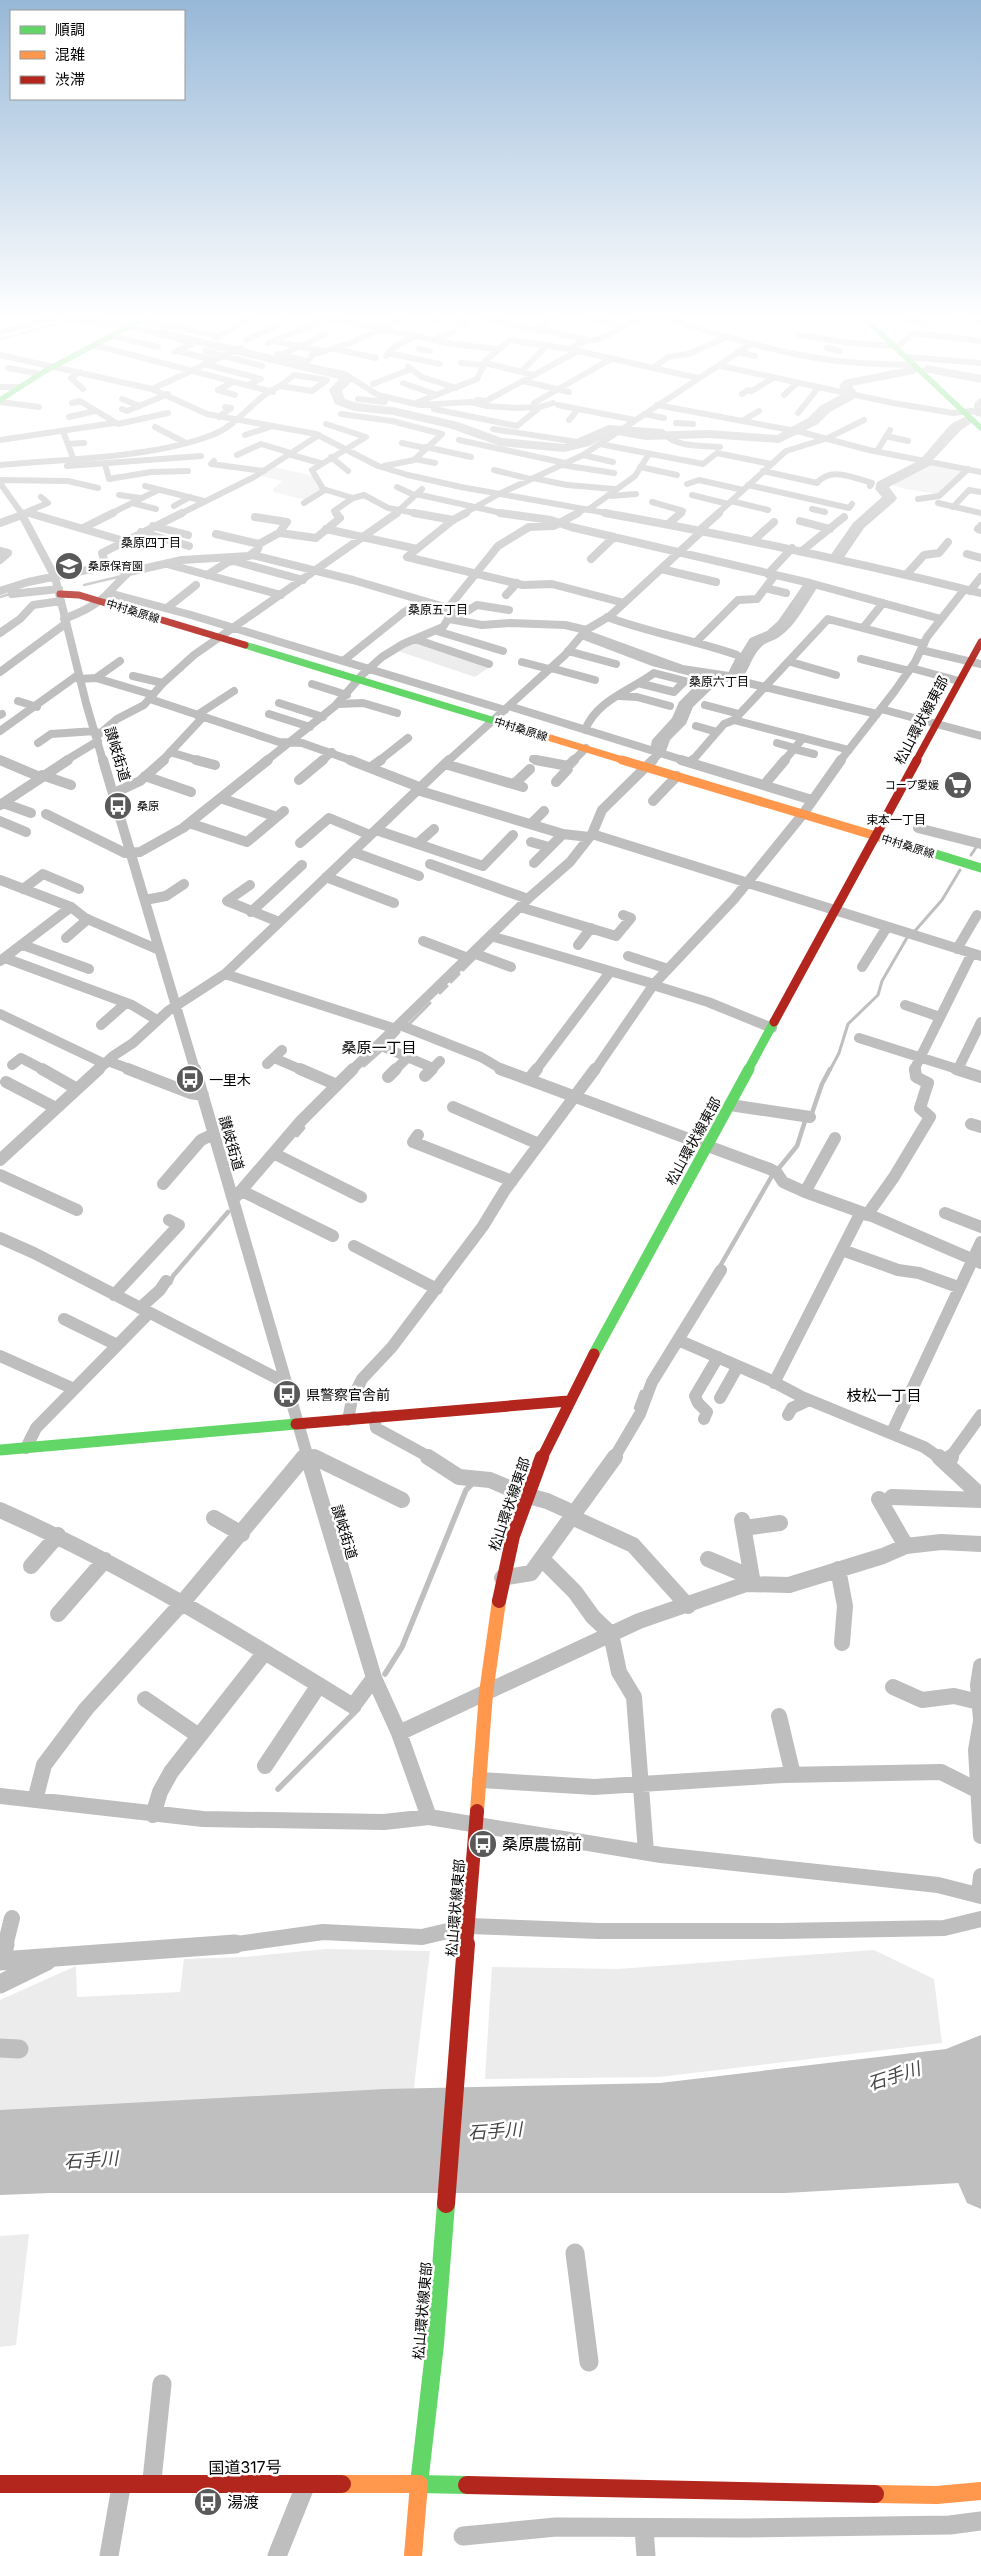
<svg xmlns="http://www.w3.org/2000/svg" width="981" height="2556" font-family="Inter,'Noto Sans JP',sans-serif">
<style>
.green{fill:#ececec}
.water{fill:#bfbfbf}
.lines{fill:none;stroke-linecap:round;stroke-linejoin:round}
.stream-far4{stroke:#bfbfbf;stroke-width:2}
.stream-far3{stroke:#bfbfbf;stroke-width:2.5}
.stream-far2{stroke:#bfbfbf;stroke-width:3}
.stream-far1{stroke:#bfbfbf;stroke-width:4.5}
.stream{stroke:#bfbfbf;stroke-width:5.5}
.river{fill:#bfbfbf;fill-rule:evenodd}
.street-far5{stroke:#bebebe;stroke-width:6}
.street-far4{stroke:#bebebe;stroke-width:8}
.street-far3{stroke:#bebebe;stroke-width:10}
.street-far2{stroke:#bebebe;stroke-width:12}
.street-far1{stroke:#bebebe;stroke-width:16}
.street{stroke:#bebebe;stroke-width:19}
.fast-far4{stroke:#63d668;stroke-width:5.5}
.fast-far3{stroke:#63d668;stroke-width:7}
.fast-far2{stroke:#63d668;stroke-width:9}
.fast-far1{stroke:#63d668;stroke-width:11}
.fast{stroke:#63d668;stroke-width:18}
.slow-far3{stroke:#ff974d;stroke-width:7}
.slow-far2{stroke:#ff974d;stroke-width:9}
.slow-far1{stroke:#ff974d;stroke-width:14}
.slow{stroke:#ff974d;stroke-width:18}
.jam-far4{stroke:#b3261e;stroke-width:7}
.jam-far3{stroke:#b3261e;stroke-width:9}
.jam-far2{stroke:#b3261e;stroke-width:11}
.jam-far1{stroke:#b3261e;stroke-width:14}
.jam{stroke:#b3261e;stroke-width:18}
.labels{text-anchor:middle;dominant-baseline:central;stroke-width:5;stroke-linejoin:round;paint-order:stroke}
.far-poi-label{font-size:11px;fill:#000;stroke:#fff;text-anchor:start}
.far-street-label{font-size:11px;fill:#000;stroke:#fff}
.far-neighbourhood-label{font-size:12px;fill:#000;stroke:#fff}
.street-label{font-size:14px;fill:#000;stroke:#fff}
.poi-label{font-size:14px;fill:#000;stroke:#fff;text-anchor:start}
.neighbourhood-label{font-size:15px;fill:#000;stroke:#fff}
.near-poi-label{font-size:16px;fill:#000;stroke:#fff;text-anchor:start}
.near-street-label{font-size:16px;fill:#000;stroke:#fff}
.near-water-label{font-size:18px;font-style:italic;fill:#444;stroke:#fff}
</style>
<rect width="100%" height="100%" fill="#fff"/>
<path class="green" d="M933 463 964 470 938 494 905 489 892 485 897 480Z
M274 467 314 476 316 485 322 490 306 500 274 492 273 489 283 481 261 476Z
M415 640 491 666 475 677 398 651Z
M326 1949 430 1951 411 2112 0 2132V2000L76 1966 77 1997 180 1992 184 1959 245 1957Z
M874 1950 934 1979 942 2043 659 2077 485 2079 492 1967 618 1969Z
M29 2234 16 2345 0 2347V2236Z"/>
<path class="water" d="M981 2035V2177L959 2183 786 2193H51L0 2195V2110L385 2089 660 2083 946 2049Z"/>
<g class="lines">
<path class="stream-far4" d="M0 339 74 320"/>
<path class="stream-far3" d="M84 585 122 576
M0 597 13 593"/>
<path class="stream-far2" d="M971 855 977 846
M914 932 942 900 960 870
M482 951 493 940
M463 970 474 959
M451 982 459 974
M440 993 447 986
M408 1025 430 1003
M390 1042 399 1032
M364 1066 381 1051
M830 1070 839 1053 848 1024 878 995 882 981 908 936"/>
<path class="stream-far1" d="M812 1113 822 1084 830 1069
M297 1135 303 1128
M779 1168 797 1146 805 1121
M719 1268 773 1174
M170 1283 173 1276 228 1212
M636 1408 642 1392"/>
<path class="stream" d="M385 1674 402 1647 466 1490 472 1484
M278 1789 358 1709"/>
<path class="river" d="M60 317 120 320 126 324 120 328 74 324Z
M163 329 347 373 353 380 342 391 345 399 357 403 393 407 458 422 502 438 564 444 579 440 610 426 646 432 708 430 777 435 808 418 820 406 844 393 839 386 844 380 914 366 920 370 914 374 852 386 857 393 854 399 830 412 818 424 779 443 708 438 646 440 612 434 589 446 564 452 500 446 449 428 393 415 354 411 335 404 329 390 339 379 159 336V330Z
M927 365 981 375V383L923 372 921 369Z
M981 398V416H980L973 412 975 402Z
M967 417 972 418 974 421 960 431 932 461 931 465 889 487 897 498 895 501 864 528 843 559H833L830 556 853 523 882 497 875 489 877 482 920 460 950 425Z
M811 580 819 585C807 602 796 626 779 637 774 641 766 642 762 646 743 665 754 683 719 682L693 707 686 724 670 740 665 754H653L650 750 652 740 672 718 679 702 702 679 652 666 581 639 579 635 587 630 683 665 729 672 750 638 767 631 778 621 805 582Z
M976 2158 981 2160V2209L967 2203 956 2178 962 2164Z"/>
<path class="street-far5" d="M323 317 453 344 497 349
M406 317 350 343 312 355 305 366 345 374 378 395 420 405 471 402 487 406 517 408 540 407 553 403
M433 317 439 321
M457 317 466 325
M479 317 536 330
M587 317 623 326
M662 317C717 334 772 352 830 360 857 364 886 364 914 365
M952 317 962 319
M906 319 927 324
M141 320 218 336
M976 321 981 322
M129 326 195 343 174 352
M539 329 588 340
M536 330 555 317
M0 332 56 317
M799 335 851 343 894 346
M112 336 158 347
M216 338 251 317
M246 340 278 325 283 317
M432 340 454 332
M274 341 323 351
M268 343 308 327 322 317
M94 345 273 392
M827 348 840 351
M896 348 914 333 981 341
M335 349 376 358
M419 349 430 351
M569 349 586 341 600 339 628 324 650 317
M178 351 213 360
M205 351 262 366
M737 352 755 356
M388 353 440 364
M277 354 303 360
M0 355 152 389 207 414 316 434 378 466 408 475 461 487 612 514
M281 355 326 334
M386 356 394 347 415 336
M906 357 981 363
M461 363 484 365
M485 363 534 375
M204 364 261 379 248 385
M721 366 893 403 953 413 972 411 981 414
M408 367 422 377 456 388
M8 368 40 374
M653 368 668 357 688 354 727 337
M522 371 546 346
M80 372 71 378 83 389
M294 375 327 380 312 391 280 386Z
M523 381 569 392
M233 382 218 390 235 395
M403 383 437 395
M373 384 411 369
M0 387H18
M152 389 241 348
M742 394 748 390 752 391 773 378
M784 395 797 383
M122 399 140 406
M358 399 385 402
M477 400 486 401 578 351
M0 402 39 407
M418 402 477 379 486 360 510 340 569 349 698 378
M72 403 80 401 118 424 168 413
M534 403 611 359
M558 405 578 409
M657 405 801 432 869 450 981 472
M122 409 127 411 168 394
M434 409 517 426 540 407
M798 413 818 388
M341 414 392 421 442 434 414 460 384 466
M644 414 664 418
M69 417 95 411
M219 417 231 408 225 407
M569 420 578 409 635 420
M742 421 759 411
M676 423 693 424
M326 424 366 437 312 470 323 489 353 498
M155 427 186 443
M493 429 577 442 609 428 662 432C676 448 700 445 720 447
M63 431 73 458
M245 435 273 426
M886 436 908 441
M943 438 955 425 970 418
M0 440 114 423
M459 440 565 463
M402 443 425 448
M68 444 84 443
M600 444 703 464 717 453 771 464
M426 447 471 457
M877 451 890 430
M288 454 320 463
M237 455 261 444 291 453
M583 455 613 462
M331 457 348 471
M415 459 435 463
M214 461 211 464 264 471
M105 464 109 479 151 472 188 471
M0 465C64 459 153 458 212 435 239 425 254 397 280 386
M562 465 614 473
M67 466 201 456
M640 467 677 475
M494 470 530 479
M763 471 817 483C831 466 853 478 872 483L870 486
M533 478 567 485 615 489
M0 480 68 481 98 488
M0 483 22 514
M687 484 699 480 743 490
M748 485 849 508 852 504
M145 486 204 501
M397 487 414 495
M416 494 506 514
M119 495 141 498
M692 495 728 504
M611 496 636 494
M918 499 939 496 968 469
M731 501 768 510
M652 502 683 511 679 514
M132 503 156 509
M304 503 325 490
M938 503 981 513
M174 506 190 497
M953 507 969 490 981 492
M812 509 825 512
M588 510 635 476 649 454
M26 512 48 503 41 497
M21 513 33 514
M110 514 158 490
M180 514 254 477 319 435
M337 514 334 511 353 498 364 495 388 508 421 514
M395 514 422 489
M463 514 499 494 583 455 751 344
M576 514 585 509
M717 514 786 451 828 438 864 420"/>
<path class="street-far4" d="M21 513 55 577 86 703 103 761
M29 513 124 541
M414 513 453 520
M466 513 453 520 407 557 523 585 552 584 624 603
M500 513 551 520 571 527 810 583 941 619
M605 513C732 536 856 562 981 593
M800 521 830 529
M0 523 22 515
M668 524 681 513
M153 526 188 535
M981 526 978 529 981 530
M83 528 113 513
M326 529 417 549
M700 530 719 513
M141 532 189 546
M280 533 316 538 340 518 336 513
M216 534 259 544
M754 540 774 522
M803 550 844 517
M0 551 8 553 0 560
M967 554 981 558
M252 555 353 580 448 608
M591 559 614 537
M167 564 281 595
M106 566 129 572 182 560 249 556 258 549 259 544 279 533 287 522 255 517
M661 569 716 582
M768 574 792 548
M207 575 228 562 234 561 303 580
M906 575 924 555 939 553 948 542
M765 588 786 593
M0 591 28 582 106 566 102 553 182 513
M970 591 981 577
M109 593 191 615 505 710
M12 594 59 589
M506 595 517 583
M167 608 196 585
M448 611 464 613 477 605 509 610
M607 617C651 633 693 640 737 655L740 658 732 674 744 682 877 714
M64 619C79 613 98 605 109 592 116 585 121 579 129 572
M449 619 482 625 510 623 565 625 586 630
M863 628 883 603
M437 631 503 651
M0 633 20 619 33 605 61 601
M415 639 489 664
M697 641 738 600 757 599 775 575
M921 650 981 664
M568 651 616 664
M861 659 909 671
M343 661 403 613 422 601
M522 662 549 669
M791 662 836 675
M551 668 595 680
M911 668 959 681
M0 672 65 624
M133 676 163 683
M96 678 120 661
M79 679 96 678 153 695
M312 684 347 695
M619 696 637 697 670 706
M150 699 279 742 302 743 353 761
M18 701 37 707
M279 703 323 717
M338 704 363 703 397 713
M705 705 739 714
M509 706 686 761
M881 709 981 736
M269 714 310 727
M0 715 2 714
M197 715 234 691
M734 720 828 619 924 644
M696 726 717 732
M585 730C597 700 630 691 654 673L685 681 674 692 642 684
M0 731 78 675
M97 736 117 719 144 705 163 683 194 655 397 513
M38 743 51 734 95 731
M777 743 795 748
M794 749 814 754
M170 752 200 761
M533 759 542 761
M0 760 2 761
M65 761 98 741
M162 761 203 717
M266 761 335 706 363 674 382 657 403 644 443 627 448 619V608L498 546 529 527 554 526 578 513
M322 761 332 752
M379 761 408 738
M448 761 565 655 586 630 610 616 703 530
M573 761 586 748
M652 761 660 753
M692 761 724 724 734 720 849 750
M784 761 803 738
M840 761 894 692 915 662 927 637 964 590"/>
<path class="street-far3" d="M0 760 40 777
M103 760 195 1070
M196 760 215 765
M350 760 419 787
M536 760 568 766 574 760
M681 760 812 800
M691 762 693 760
M445 764 523 787
M370 768 381 760
M42 775 71 785
M145 776 191 792
M299 780 323 760
M556 782 568 769V766
M514 784 530 769
M764 785 785 760
M417 790 563 834 589 837
M114 793 140 781 164 760
M223 799 277 817
M653 801 677 776
M3 803 31 813
M0 805 68 760
M46 814 125 853 140 852 183 828 268 760
M0 821 26 832
M189 823 247 842 284 811
M531 824 544 811
M918 828 981 844
M376 830 483 866 513 835
M592 834 981 956
M531 842 549 847
M300 843 329 818 370 835
M418 843 434 829
M353 852 419 876
M534 863 563 834
M430 864 528 899
M326 877 394 903
M0 880 71 907 85 918 159 950
M250 885 227 901 279 922
M23 889 43 874 79 889
M145 900 166 896 184 884
M520 907 616 936 631 918 623 915
M251 912 302 865
M491 936 654 984
M66 938 88 919
M423 941 468 958
M23 945 89 969
M578 945 591 928
M957 949 977 915
M473 953 511 967
M628 956 668 969
M5 958 132 1005 157 1020
M0 961 71 907
M862 967 887 927
M225 974 396 1029
M653 985 708 1002 772 1028
M905 1005 940 1017
M0 1014 105 1064
M101 1025 126 1003
M400 1025 481 1057 503 1070
M859 1038 960 1070
M379 1045 433 1068
M274 1058 302 1070
M108 1061 132 1070
M267 1064 282 1050
M12 1065 21 1058 44 1070
M958 1069 981 1022
M98 1070 113 1056 133 1043 168 1011 225 974 449 760
M352 1070 531 896 570 862 592 834 602 810 653 760
M395 1070 408 1057
M431 1070 440 1061
M536 1070 610 972
M595 1070 654 984 734 899 803 814 841 760
M914 1070 972 953"/>
<path class="street-far2" d="M42 1069 77 1089
M128 1069 190 1093 203 1095
M195 1069 308 1458
M300 1069 337 1085
M500 1069 770 1169 777 1173 783 1182 805 1192 872 1216 981 1263
M956 1069 981 1077
M425 1076 432 1069
M388 1077 396 1069
M529 1079 537 1069
M6 1082 56 1108
M730 1105 810 1117
M453 1107 539 1144
M971 1124 981 1127
M418 1135 413 1142 512 1181
M275 1154 361 1197
M0 1160 99 1069
M0 1175 77 1210
M163 1184 201 1140 214 1134
M242 1191 333 1236
M805 1192 835 1138
M233 1200 301 1121 353 1069
M945 1213 981 1227
M867 1215 894 1177 930 1117 920 1108 928 1083 916 1077 915 1069
M0 1238 34 1253 288 1384
M354 1246 437 1289
M842 1250 898 1270 919 1273 958 1287
M114 1295 179 1225 169 1220
M140 1308 160 1290 166 1281
M64 1319 117 1345
M678 1340 770 1380 802 1397 924 1447 940 1458
M0 1356 74 1389
M774 1383 861 1212
M720 1398 738 1366
M788 1415 792 1408 809 1400
M374 1417 376 1428 431 1458
M704 1419 707 1412 698 1403 695 1396 718 1357
M348 1420 352 1399 362 1379 392 1347 483 1226 505 1190 595 1069
M892 1432 981 1242
M26 1448 36 1428 149 1313
M303 1458 307 1454 316 1458
M614 1458 640 1414 652 1382 721 1270
M950 1458 981 1415"/>
<path class="street-far1" d="M308 1457 374 1678 399 1733 429 1817
M314 1457 402 1500
M428 1457 459 1477 490 1480 525 1495 547 1501 567 1510 576 1519 633 1545 688 1606
M939 1457 981 1496
M947 1463 951 1457
M892 1497 981 1500
M879 1499 906 1546
M0 1510C124 1565 238 1635 353 1706L374 1678
M214 1518 242 1534
M742 1520 753 1584
M744 1528 780 1523
M542 1559 575 1592 593 1617 611 1634 619 1672 634 1697 646 1852
M708 1559 739 1572H751
M31 1566 58 1535
M838 1569 845 1606 842 1643
M502 1578 531 1573 615 1457
M58 1614 105 1560
M981 1666 978 1685 981 1719
M893 1687 922 1700 954 1696 979 1702
M145 1699 199 1736
M779 1716 793 1775
M981 1721 976 1750 981 1836
M399 1733 639 1621 746 1584 789 1585 883 1556 906 1546 941 1542 981 1544
M265 1766 319 1685
M480 1780 594 1787 783 1775 941 1772 977 1790
M0 1796 203 1819 384 1822 429 1817 661 1855 938 1885 981 1896
M35 1800 44 1765 86 1709 183 1602 304 1457
M153 1815 160 1792 171 1772 265 1652
M979 1895 981 1876
M5 1946 12 1918
M223 1946 323 1932 422 1937 469 1926 598 1931H781L944 1928 981 1919"/>
<path class="street" d="M0 1961 235 1944
M1 1961 5 1944
M0 1984 47 1961
M0 2048 19 2049
M575 2253 589 2362
M152 2480 162 2384
M644 2528 646 2556
M463 2536 556 2527 744 2528 950 2525 981 2521
M109 2556 121 2487
M277 2556 304 2489"/>
<path class="fast-far4" d="M863 317 981 428
M0 400 45 371 147 317"/>
<path class="fast-far3" d="M245 645 544 736"/>
<path class="fast-far2" d="M916 848 981 868
M748 1070 774 1022"/>
<path class="fast-far1" d="M594 1354 749 1069
M0 1450 296 1424"/>
<path class="fast" d="M446 2204 435 2344 419 2484 467 2485"/>
<path class="slow-far3" d="M544 736 626 761"/>
<path class="slow-far2" d="M622 760 916 848"/>
<path class="slow-far1" d="M477 1811 486 1693 499 1601"/>
<path class="slow" d="M342 2484H419L413 2556
M875 2494 937 2495 981 2491"/>
<path class="jam-far4" d="M60 594 79 595 245 645
M916 761 981 642"/>
<path class="jam-far3" d="M774 1022 917 760"/>
<path class="jam-far2" d="M296 1424 568 1401
M542 1458 594 1354"/>
<path class="jam-far1" d="M499 1601 513 1536 542 1457
M466 1946 477 1811"/>
<path class="jam" d="M446 2204 466 1944
M0 2484H342
M467 2485 875 2494"/>
</g>
<linearGradient id="sky" x2="0" y2="1"><stop stop-color="#97b8d8"/><stop offset="0.47" stop-color="#fff"/><stop offset="1" stop-color="#fff" stop-opacity="0"/></linearGradient>
<rect width="981" height="675" fill="url(#sky)"/>
<defs>
<symbol id="school-disc" viewBox="-11 -11 22 22"><circle r="9.5" fill="#595959" stroke="#fff"/><path d="M0-5L7-2L0 1L-7-2ZM-4 1L0 2.5L4 1V4Q0 6-4 4Z" fill="#fff"/></symbol>
<symbol id="supermarket-disc" viewBox="-11 -11 22 22"><circle r="9.5" fill="#595959" stroke="#fff"/><path d="M-6-5.5h2.5l.6 2H6L4.5 2H-2.5L-4.4-4H-6ZM-1.5 3.2a1.3 1.3 0 1 0 .1 0ZM3 3.2a1.3 1.3 0 1 0 .1 0Z" fill="#fff"/></symbol>
<symbol id="bus-disc" viewBox="-11 -11 22 22"><circle r="9.5" fill="#595959" stroke="#fff"/><path d="M-5-6H5V4H4V6H2V4H-2V6H-4V4H-5ZM-3.5-4V0h7V-4ZM-3.5 1.2v1.5H-2V1.2ZM2 1.2v1.5H3.5V1.2Z" fill="#fff"/></symbol>
</defs>
<g fill-rule="evenodd">
<use href="#school-disc" x="53" y="550" width="32" height="32"/>
<use href="#supermarket-disc" x="942" y="769" width="32" height="32"/>
<use href="#bus-disc" x="102" y="790" width="32" height="32"/>
<use href="#bus-disc" x="174" y="1063" width="32" height="32"/>
<use href="#bus-disc" x="271" y="1378" width="32" height="32"/>
<use href="#bus-disc" x="467" y="1828" width="32" height="32"/>
<use href="#bus-disc" x="192" y="2486" width="32" height="32"/>
</g>
<g class="labels">
<g class="far-poi-label">
<text x="88" y="566">桑原保育園</text>
<text x="939" y="785" text-anchor="end">コープ愛媛</text>
<text x="137" y="806">桑原</text>
</g>
<g class="far-street-label">
<text transform="translate(133 611) rotate(17)">中村桑原線</text>
<text transform="translate(521 729) rotate(17)">中村桑原線</text>
<text transform="translate(908 846) rotate(17)">中村桑原線</text>
</g>
<g class="far-neighbourhood-label">
<text x="151" y="542">桑原四丁目</text>
<text x="438" y="609">桑原五丁目</text>
<text x="719" y="681">桑原六丁目</text>
<text x="896" y="819">束本一丁目</text>
</g>
<g class="street-label">
<text transform="translate(921 720) rotate(-62)">松山環状線東部</text>
<text transform="translate(118 754) rotate(73)">讃岐街道</text>
<text transform="translate(693 1141) rotate(-61)">松山環状線東部</text>
<text transform="translate(232 1143) rotate(74)">讃岐街道</text>
<text transform="translate(509 1504) rotate(-71)">松山環状線東部</text>
<text transform="translate(345 1532) rotate(73)">讃岐街道</text>
<text transform="translate(455 1908) rotate(-85)">松山環状線東部</text>
<text transform="translate(422 2311) rotate(-85)">松山環状線東部</text>
</g>
<g class="poi-label">
<text x="209" y="1079">一里木</text>
<text x="306" y="1394">県警察官舎前</text>
</g>
<g class="neighbourhood-label">
<text x="379" y="1047">桑原一丁目</text>
<text x="884" y="1395">枝松一丁目</text>
</g>
<g class="near-poi-label">
<text x="502" y="1844">桑原農協前</text>
<text x="227" y="2502">湯渡</text>
</g>
<g class="near-street-label">
<text transform="translate(245 2467) rotate(-1)">国道317号</text>
</g>
<g class="near-water-label">
<text transform="translate(894 2076) rotate(-18)">石手川</text>
<text transform="translate(495 2131) rotate(-4)">石手川</text>
<text transform="translate(91 2160) rotate(-4)">石手川</text>
</g>
</g>
<rect x="10" y="10" width="175" height="90" fill="#ffffff" stroke="#999999"/>
<rect x="20" y="26" width="25" height="8" fill="#63d668" stroke="#999999"/>
<text x="55" y="35" font-size="15" fill="#000000">順調</text>
<rect x="20" y="51" width="25" height="8" fill="#ff974d" stroke="#999999"/>
<text x="55" y="60" font-size="15" fill="#000000">混雑</text>
<rect x="20" y="76" width="25" height="8" fill="#b3261e" stroke="#999999"/>
<text x="55" y="85" font-size="15" fill="#000000">渋滞</text>
</svg>
